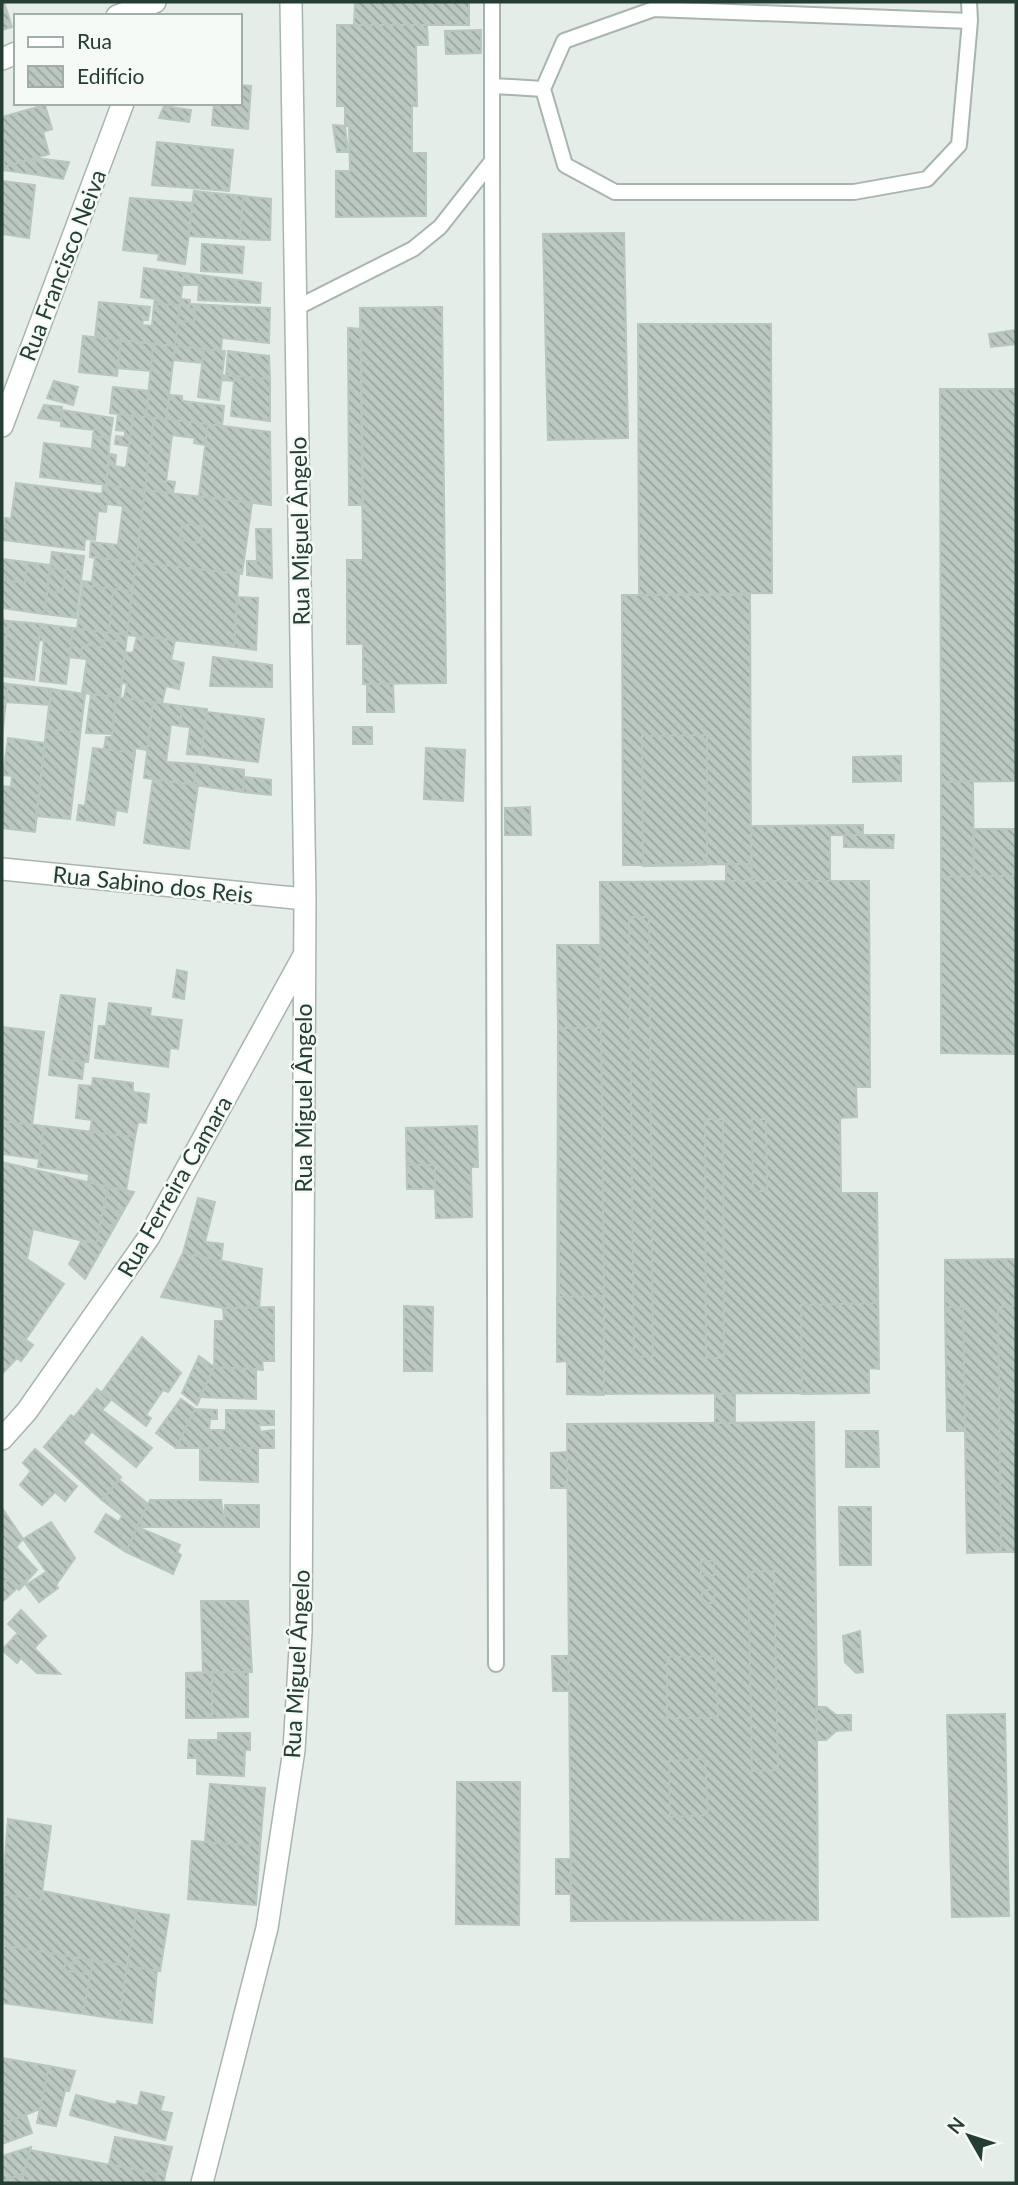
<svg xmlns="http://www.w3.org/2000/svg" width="1018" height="2185" font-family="Lato,sans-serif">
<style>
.building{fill:url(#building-back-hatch);stroke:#b7c6be;stroke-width:2}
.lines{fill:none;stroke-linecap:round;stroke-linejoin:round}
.lane-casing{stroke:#a8b5ae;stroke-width:18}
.street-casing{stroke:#a8b5ae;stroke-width:24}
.lane{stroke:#fff;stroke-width:14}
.street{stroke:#fff;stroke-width:21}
.labels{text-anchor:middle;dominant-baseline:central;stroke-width:5;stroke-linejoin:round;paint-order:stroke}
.street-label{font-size:23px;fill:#253e33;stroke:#f5faf7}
</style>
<defs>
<pattern id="building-back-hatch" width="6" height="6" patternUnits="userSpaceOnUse" patternTransform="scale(1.75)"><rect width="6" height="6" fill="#bac8c1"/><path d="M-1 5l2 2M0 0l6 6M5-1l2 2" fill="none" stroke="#97a49d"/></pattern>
</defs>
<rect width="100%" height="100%" fill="#e5ede8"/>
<path class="building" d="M2 2H4L12 27 2 30Z
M355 2H469V25H354Z
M337 25H427L428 45H416L417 106H412V153H426V216L336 217V171H350L349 126H345V106H337Z
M481 30V53L446 54 445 31Z
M240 85 251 86 248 129 212 125 214 103H240Z
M45 105 52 129 43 132 49 154 4 167 2 117Z
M164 106 191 110 189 122 159 118Z
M333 125 345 126 348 152H337Z
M157 142 233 150 229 191 152 185Z
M34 158 69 162 63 179 39 175Z
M34 158 39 175 2 170V162L4 167Z
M2 181 35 185 29 238 2 234Z
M194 191 243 196 240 239 188 236Z
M243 196 271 199 270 240 240 239Z
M130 198 193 203 185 264 158 260 159 254 123 250Z
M624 233 628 438 548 440 543 234Z
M202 244 244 247 242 273 201 271Z
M144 268 184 273 180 305 154 304 155 299 141 297Z
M184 273 261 283 260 303 198 300 199 285H183Z
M181 299 190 300 189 309H195L194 322 178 321Z
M99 302 150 307 148 320H143L142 325 152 326 154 304 180 305 175 346 95 337Z
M189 304 270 308 269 343 222 338 221 351 175 346 178 321 194 322 195 309H189Z
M442 307 446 683 363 684V644H347V560H363L360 308Z
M638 324H771L772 593 639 595Z
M348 328 361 329 363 505H349Z
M1016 330V344L991 347 989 334Z
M83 336 121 340 117 376 79 372Z
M121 340 153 344 151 371 117 368Z
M153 344 175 346 166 419 146 417Z
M175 346 204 349 202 363 174 360Z
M204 349 225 351 219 400 198 397Z
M228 351 269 356 270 379 226 375Z
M222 375 270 379V421L231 416 234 381 222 380Z
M54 381 78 387 73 405 47 398Z
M113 387 149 391 146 417 110 413Z
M940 389H1016V781L941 782Z
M170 395 182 396V401L224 406 222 426 166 419Z
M44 405 62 407 61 421 38 418Z
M62 410 113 418 110 438 93 436 94 430 61 426Z
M118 414 133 416 129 446 115 444 116 436 125 437V431L116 430Z
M133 416 154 418 145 490 106 485 110 454 116 455 115 466 126 468Z
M154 418 208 424 205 445 194 443 195 438 172 435 166 481 175 482 173 493 145 490Z
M208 424 270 432 271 505 199 496Z
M93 436 110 438 106 485 40 477 44 443 92 449Z
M16 483 102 494 103 485 145 490 136 562 90 557 91 542 118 545 123 506 107 504 106 512 98 511 95 540 85 539 84 550 2 540 5 518 11 519Z
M145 490 252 503 242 574 136 562Z
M182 524 202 526 201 543 180 540Z
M256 529H271L272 578 247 575V561H257Z
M52 552 84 556 76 618 44 614 47 591 62 593 66 570 50 568Z
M95 557 136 562 127 635 77 629 83 581 92 582Z
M2 559 51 565 44 614 2 608Z
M136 562 239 574 234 647 127 635Z
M27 563 51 565 44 614 2 608V580L25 583Z
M50 568 66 570 62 593 47 591Z
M83 585 132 591 127 635 77 629Z
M113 589 132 591 127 635 109 632Z
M622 595H750L751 864 623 865Z
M237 597 258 598 256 650 234 647Z
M2 620 9 621 4 653H2Z
M9 621 41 624 34 680 2 676V653H4Z
M41 624 73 628 66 684 40 681 44 641 38 640Z
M73 628 117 634V641L103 640 102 647 82 644 81 658 69 657Z
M73 628 127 635 120 698 82 693 87 659 69 657Z
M137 636 175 640 171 660 184 663 179 689 166 686 162 703 124 698 127 684 121 682 125 652 133 653Z
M213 657 272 665V687L210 686Z
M2 683 8 684 2 737Z
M8 684 51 689 50 705 6 702Z
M367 684H393L394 712H367Z
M51 689 85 694 80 733 47 729Z
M51 689 85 694 70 819 36 816Z
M91 694 116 697 112 734 86 733Z
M116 697 153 702 147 750 135 748V753L104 749 106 737H112Z
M153 702 182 706 180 726 171 724 166 762 196 764 194 785 144 778Z
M182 706 207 709 201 755 187 754 190 727 180 726Z
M207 712 264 719 258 762 201 755Z
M353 727H372V744H353Z
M707 735V865L643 866 642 736Z
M707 735V861L643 866 642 736Z
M8 738 45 743 35 832 2 828V786L11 787 12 776 3 775Z
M93 748 135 753 127 812 116 810 114 825 77 820 79 805 85 806Z
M426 748 465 750 463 801 424 799Z
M901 756V781L853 782V757Z
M196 764 244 770 243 792 194 785Z
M244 777 271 780V795L243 792Z
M153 779 198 785 189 849 144 843Z
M973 781 974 876 941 877V782Z
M530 807 531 835H505V808Z
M863 825V835H830V881H752L751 826Z
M973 829H1016V876H974Z
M844 835H894L893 848 844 847Z
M726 864H751L752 881H726Z
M974 876H1016V1054L941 1053V877Z
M752 881H869L870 1087H856L857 1117 840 1118 841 1193H877L879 1369 869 1368V1393L567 1394V1361L557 1362 558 1028H601L600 882Z
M629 917H649L653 1356 634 1357Z
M557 945H600L601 1028H558Z
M177 970 187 972 184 999 173 997Z
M61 995 95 999 88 1062 51 1058Z
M109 1003 151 1008 150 1016 182 1020 178 1049 170 1048 168 1067 95 1058 99 1026H106Z
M2 1027 44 1032 32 1125 2 1121Z
M558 1028H601L604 1296 559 1297Z
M51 1058 84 1062 82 1079 49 1075Z
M93 1078 133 1083V1092L149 1094 146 1123 138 1122 135 1137 90 1132 92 1120 76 1118 79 1085 92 1086Z
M705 1119H723L724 1358H706Z
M752 1119H766L767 1191H753Z
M2 1121 44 1126 39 1159 2 1154Z
M44 1126 135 1137 126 1191 88 1182 89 1174 38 1167Z
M477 1126 478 1167H471L472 1217 436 1218 435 1189H407L406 1128Z
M2 1162 108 1187 96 1244 33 1229 27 1259 64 1284 26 1339 2 1321Z
M407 1165H435V1189H407Z
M108 1187 134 1192 85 1279 69 1264 82 1240 96 1244Z
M198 1198 215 1202 205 1242 223 1244 221 1261 183 1253Z
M104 1207 122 1212 114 1226 100 1222Z
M183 1253 262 1269 259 1308H223L161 1297Z
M1016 1259V1306L998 1307 1001 1552 967 1553 963 1307H945V1260Z
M604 1296V1395L567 1394V1361L557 1362V1297Z
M878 1303 879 1369 869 1368V1393L802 1394 801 1305Z
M404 1306 433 1307 432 1371H404Z
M1016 1306V1552H1001L998 1307Z
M274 1307V1361H262L263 1370 214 1367 215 1321H224L223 1308Z
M945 1307H963L965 1431H947Z
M2 1321 33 1345 21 1361 2 1343Z
M142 1337 181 1373 168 1392 163 1390 146 1415 151 1418 146 1426 102 1392Z
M2 1343 18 1357 2 1374Z
M199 1356 214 1367 197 1405 182 1393Z
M214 1367 256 1369V1399L200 1397Z
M97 1389 111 1400 102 1410 152 1448 136 1467 74 1417Z
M715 1394H735V1423H715Z
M181 1399 195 1409 176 1448 156 1433Z
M195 1409 217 1410V1419H210L209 1430H226V1410L274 1411V1425H259L260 1432 274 1430V1448H176Z
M71 1415 92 1431 83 1443 121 1477 102 1500 44 1447Z
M814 1422 817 1707H826L836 1715H851V1730L836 1731 826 1740H817L818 1920 571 1921 567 1424Z
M814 1422 818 1920 571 1921 567 1424Z
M846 1431H878L879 1467H846Z
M200 1448H258V1482L200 1480Z
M35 1449 77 1486 65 1501 55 1492 42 1505 20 1485 31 1471 23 1463Z
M567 1452V1488H551V1453Z
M119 1480 148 1504 137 1527 102 1500Z
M150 1500H221L225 1527H137Z
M225 1505H259V1527H225Z
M839 1507H871V1565H840Z
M2 1508 23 1539 16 1547 37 1570 19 1590 10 1580 2 1582Z
M2 1508 23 1539 16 1547 37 1570 2 1602Z
M106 1514 119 1522 122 1516 137 1527 126 1552 95 1532Z
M51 1522 75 1558 56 1585 23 1539Z
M137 1527 180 1545 177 1552 181 1555 173 1574 126 1552Z
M701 1561H714V1575L701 1576Z
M774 1571 778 1770 752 1771 748 1572Z
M46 1572 58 1588 39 1602 26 1585Z
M702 1590H714L715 1603H702Z
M201 1601H248L252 1672 203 1673Z
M21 1610 46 1636 34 1648 8 1624Z
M860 1631 863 1672 856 1673 845 1662 843 1636Z
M18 1633 34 1648 60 1674 37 1673 21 1658 17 1663 2 1650Z
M552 1656H568L569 1691H553Z
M715 1656 718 1718H667V1657Z
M212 1672H248V1717L212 1718Z
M212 1672V1718H186V1673Z
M817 1707H826L836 1715H851V1730L836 1731 826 1740H817Z
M1005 1714 1009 1916 952 1917 947 1715Z
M218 1733H250V1750H245L244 1776 197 1774V1758H188L189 1740H218Z
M705 1759 708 1815 670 1817 669 1761Z
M457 1782H520L519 1925 456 1924Z
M210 1784 265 1788 260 1846 205 1842Z
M8 1819 51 1826 41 1900 2 1894Z
M192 1841 260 1846 256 1905 188 1899Z
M556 1859H571V1894H556Z
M43 1891 137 1910 127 1966 2 1945V1894L41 1900Z
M137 1910 169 1915 160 1971 127 1966Z
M2 1945 93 1960 83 2014 2 2003Z
M93 1960 127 1966 119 2019 83 2014Z
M66 1961 86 1967 85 1974 64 1970Z
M127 1966 157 1971 152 2023 119 2019Z
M2 2058 49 2066 40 2109 2 2124Z
M49 2066 75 2071 69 2091H65L56 2126 37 2123Z
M141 2092 164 2097 160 2111 172 2113 165 2140 70 2115 76 2095 116 2105 117 2101 138 2106Z
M26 2115 32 2133 2 2144V2124Z
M115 2137 172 2147 165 2175 109 2164Z
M31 2147 24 2173 2 2182V2156Z
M30 2150 165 2175 164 2183H40L22 2180Z
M24 2173 22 2183H2V2182Z"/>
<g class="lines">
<defs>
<path id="lane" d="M969 2 970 21 959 145 927 179 854 192H615L565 165 543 89 564 41 654 9 970 21
M494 86 543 89
M492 161 496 1664
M296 308 413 249 440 227 492 161V2"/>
<path id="street" d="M117 16 155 2
M2 59 16 53
M2 426 123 103
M2 869 305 899
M2 1439 27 1411 149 1237 303 957
M202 2183 267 1928 294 1750 301 1632 305 899 291 2"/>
</defs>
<use href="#lane" class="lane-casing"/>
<use href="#street" class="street-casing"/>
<use href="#lane" class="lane"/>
<use href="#street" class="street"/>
</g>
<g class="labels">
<g class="street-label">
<text transform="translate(62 265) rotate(-69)">Rua Francisco Neiva</text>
<text transform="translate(299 531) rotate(-91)">Rua Miguel Ângelo</text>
<text transform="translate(153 884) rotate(6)">Rua Sabino dos Reis</text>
<text transform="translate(303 1098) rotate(-90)">Rua Miguel Ângelo</text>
<text transform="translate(174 1186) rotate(-60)">Rua Ferreira Camara</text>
<text transform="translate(296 1664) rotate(-87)">Rua Miguel Ângelo</text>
</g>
</g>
<rect width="1018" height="2185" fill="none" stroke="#253e33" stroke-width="7"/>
<rect x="14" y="14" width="228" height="91" fill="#f5faf7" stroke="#a2afa9" stroke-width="2"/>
<rect x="28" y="37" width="35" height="10" fill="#ffffff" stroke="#a2afa9" stroke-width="2"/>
<text x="77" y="49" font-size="21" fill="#253e33">Rua</text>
<rect x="28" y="66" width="35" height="21" fill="url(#building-back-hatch)" stroke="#a2afa9" stroke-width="2"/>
<text x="77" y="84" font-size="21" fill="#253e33">Edifício</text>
<g transform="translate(969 2136) rotate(309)" stroke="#f5faf7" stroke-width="5" paint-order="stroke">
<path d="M0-5L12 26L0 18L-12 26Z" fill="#253e33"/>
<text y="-10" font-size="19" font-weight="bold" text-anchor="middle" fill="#253e33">N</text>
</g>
</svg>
